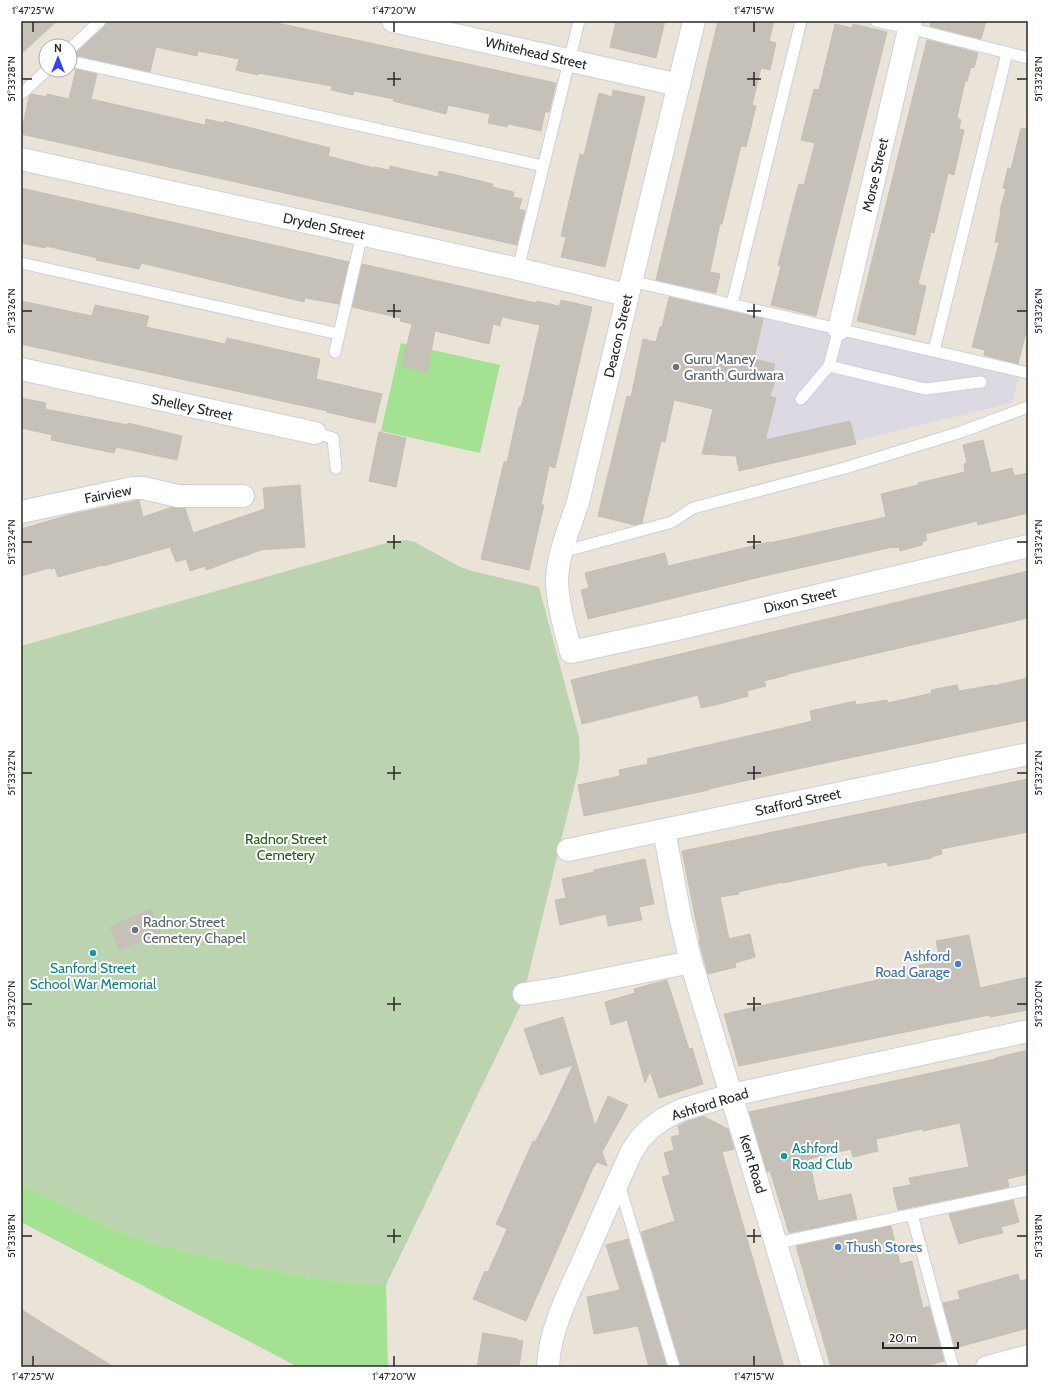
<svg xmlns="http://www.w3.org/2000/svg" width="1049" height="1388" font-family="Cabin,sans-serif">
<style>
.industrial{fill:#dcd9e2}
.green{fill:#a4e193}
.cemetery{fill:#bcd3af}
.building{fill:#c5c1b8;stroke:#c4c0b2}
.lines{fill:none;stroke-linecap:round;stroke-linejoin:round}
.service-casing{stroke:#cdcee0;stroke-width:13}
.minor-casing{stroke:#cdcee0;stroke-width:24}
.service{stroke:#fff;stroke-width:11}
.minor{stroke:#fff;stroke-width:22}
.ticks{fill:none;stroke:#272727;stroke-width:1.5}
.worship-dot{fill:#6b7280;stroke:#fff;stroke-width:1.5}
.culture-dot{fill:#0f9aa8;stroke:#fff;stroke-width:1.5}
.shop-dot{fill:#3f7fe0;stroke:#fff;stroke-width:1.5}
.labels{text-anchor:middle;dominant-baseline:central;stroke-width:4;stroke-linejoin:round;paint-order:stroke}
.street-label{font-size:14px;fill:#272727;stroke:#fff}
.worship-label{font-size:14px;fill:#5b616d;stroke:#fff;text-anchor:start}
.park-label{font-size:14px;fill:#1f6119;stroke:#fff}
.shop-label{font-size:14px;fill:#366cbe;stroke:#fff;text-anchor:end}
.culture-label{font-size:14px;fill:#0d838f;stroke:#fff}
.neatline{fill:none;stroke:#272727;stroke-width:1.5}
.ticks-label{font-size:10px;text-anchor:middle;fill:#272727}
</style>
<rect width="100%" height="100%" fill="#eae4d8"/>
<path class="industrial" d="M737 309 1019 376 1012 403 855 441 856 444 739 471 736 456 702 454Z"/>
<path class="green" d="M401 343 500 365 480 453 381 431Z
M21 1184 113 1229 149 1242 191 1253 273 1271 329 1280 386 1285 388 1367H298L21 1222Z"/>
<path class="cemetery" d="M406 540 415 542 458 566 472 571 539 587 579 737 580 755 578 771 521 1005 386 1285 329 1280 273 1271 191 1253 149 1242 113 1229 21 1184V646L390 542Z"/>
<path class="building" d="M21 21H57L21 54Z
M107 21H268L556 83 549 112H545L541 131 508 124 507 127 488 123 490 114 448 105 446 114 393 101 394 99 354 91 353 95 331 90 332 86 258 73V75L236 70 239 59 198 51 197 56 156 47 150 72 75 55 76 53 105 26Z
M616 21H665L656 58 610 47Z
M718 21H774L769 41 776 43 770 70 761 68 752 105 756 106 746 147 741 146 722 224H720L710 272 720 274 716 293 656 280Z
M931 21H986L981 39 930 26Z
M835 24 852 28 853 24 887 32 816 316 771 305 781 266 778 265 796 194 799 184 804 185 815 143 801 140 814 89 819 90Z
M927 40 978 53 974 68 971 67 967 81H965L957 118 961 120 959 129 964 130 954 175 948 173 934 233 931 232 918 284 926 286 915 335 857 321Z
M76 69 97 74 91 99 205 125 206 119 224 123V121L330 148 328 156 374 168V167L389 170 390 166 438 177 439 171 493 184 492 187 514 192 513 197 522 199 519 209 525 211 517 245 21 134 29 96 32 94 47 97V94L69 99Z
M613 90 645 97 605 267 561 257 566 237 561 236 580 154 584 155 599 93 612 97Z
M1021 128 1028 129V324L1018 364 984 355 985 350 972 347 999 243 995 242 1001 211 1000 210 1006 189 1003 188 1008 168 1011 169Z
M21 188 349 262 339 304 305 298 304 302 141 263 139 269 96 260 97 258 46 246 45 248 21 243Z
M362 264 536 303 537 301 559 306 561 300 592 307 555 468 549 466 541 505H544L529 570 481 559 504 462H507L519 407H521L524 396 540 325 502 317 500 326 493 324 489 344 435 331 427 372 402 366 412 324 400 321 401 318 352 307Z
M669 297 763 319 754 359 775 364 772 376 776 377 770 396 776 398 765 440 850 421 856 444 739 471 736 456 702 454 713 409 674 400 665 442 661 441 642 523 635 525 598 516 627 396 631 397 643 339 656 342 660 327H662Z
M21 301 92 316 95 305 149 316 146 327 225 344 227 338 320 359 316 379 382 394 375 423 326 412 327 411 21 344Z
M21 398 46 403 45 409 128 425V423L182 436 177 460 116 447 114 453 51 440 52 435 21 428Z
M379 432 406 438 396 487 369 481Z
M983 440 991 473 1012 468 1014 476 1028 473V513L978 525 977 521 925 534 927 540 922 542V545L900 551 899 547 893 548V547L760 577 588 619 581 590 589 588 585 573 665 553 668 566 769 542 770 543 886 517 881 494 918 485V483L965 472 964 464 967 463 963 445Z
M300 485 305 547 261 550 206 570 205 566 190 571 186 559 176 562 170 547 103 566V565L58 577 55 568 51 569 50 568 21 576V529L69 515 139 500 143 517 172 507 185 508 193 533 265 509 263 488Z
M1028 571V618L788 674V675L764 681 766 686 747 691 748 696 719 704 701 708 698 695 582 724 571 680Z
M1028 678V720L788 771 709 789V790L584 816 578 785 620 776 619 770 648 764 647 759 800 724 812 721 810 711 855 701 856 705 887 700 888 703 932 693 931 690 957 685 959 691 993 685V686Z
M1028 779V832L941 849 942 854 931 857 932 858 888 866 887 862 863 866 783 883V882L738 892 739 894 720 897 729 939 750 934 755 957 735 963 736 967 708 974 699 941H700L682 851Z
M645 859 654 904 639 907 642 920 608 926 606 914 560 925 555 900 566 898 562 879 594 872V870Z
M151 909 161 933 120 950 110 927Z
M969 935 980 988 1028 977V1010L990 1017 989 1015 739 1066 724 1014 886 978 885 973 940 961 936 941Z
M667 980 689 1049 692 1048 703 1084 659 1098 650 1071 645 1083 627 1020 611 1025 605 1002 635 993 634 989Z
M563 1017 595 1126 608 1096 628 1105 602 1152 607 1166 597 1162 593 1168 526 1321 473 1299 485 1271 488 1272 507 1229 496 1224 502 1211 533 1141 535 1142 548 1118 573 1065 540 1075 524 1029Z
M1028 1050V1174L1007 1179 1009 1187 898 1210 893 1188 911 1185 909 1178 969 1167 960 1123 923 1131 922 1129 876 1139 878 1151 853 1157 851 1149 809 1159 818 1201 851 1194 857 1219 789 1233 770 1171 767 1172 749 1112 996 1059 995 1058Z
M703 1116 728 1129 734 1149 722 1152 784 1367H681L641 1232 675 1221 662 1177 670 1175 664 1153 674 1150 671 1137 680 1135 678 1126 686 1122Z
M1013 1200 1019 1222 1001 1227 1003 1233 976 1239 959 1244 949 1214Z
M891 1226 900 1264 912 1261 923 1308 929 1306 944 1361 923 1367H831L796 1246Z
M628 1239 667 1367H649L638 1326 594 1334 587 1297 620 1290 606 1245Z
M1018 1274 1020 1281 1028 1279V1328L955 1348 943 1303 960 1299 958 1291Z
M21 1309 44 1324 114 1367H21Z
M483 1333 518 1339 517 1340 523 1341 519 1367H477Z"/>
<g class="lines">
<defs>
<path id="service" d="M876 21 909 28 1028 58
M70 49 100 21
M70 61 543 166
M21 94 47 70
M21 263 339 334
M518 269 579 21
M631 281 1028 373
M732 304 801 21
M839 329 829 366 925 389 981 382
M934 351 1007 53
M335 352 362 234
M801 399 829 366
M315 433 333 438 336 468
M562 552 672 522 693 508 845 468 961 432 1028 407
M619 1184 674 1367
M912 1215 953 1367
M777 1243 1028 1190"/>
<path id="minor" d="M393 21 679 85
M694 21 578 502C570 527 557 555 557 582 558 606 565 629 571 652L677 629 1028 546
M21 159 518 269 627 295
M839 329 911 21
M21 369 315 433
M21 512 133 488H143L178 496H243
M664 830 680 916 691 962 813 1367
M568 850 1028 754
M524 994 562 988 691 962
M548 1367C549 1330 570 1290 585 1257 600 1222 615 1188 631 1153L640 1139 652 1127 665 1118 681 1110 731 1095 1028 1031
M987 1367 1028 1356"/>
</defs>
<use href="#service" class="service-casing"/>
<use href="#minor" class="minor-casing"/>
<use href="#service" class="service"/>
<use href="#minor" class="minor"/>
</g>
<path class="ticks" d="M33 22V32M394 22V32M754 22V32M394 72V86M754 72V86M22 79H32M387 79H401M747 79H761M1017 79H1027M394 304V318M754 304V318M22 311H32M387 311H401M747 311H761M1017 311H1027M394 535V549M754 535V549M22 542H32M387 542H401M747 542H761M1017 542H1027M394 766V780M754 766V780M22 773H32M387 773H401M747 773H761M1017 773H1027M394 997V1011M754 997V1011M22 1004H32M387 1004H401M747 1004H761M1017 1004H1027M394 1229V1243M754 1229V1243M22 1236H32M387 1236H401M747 1236H761M1017 1236H1027M33 1356V1366M394 1356V1366M754 1356V1366"/>
<g class="worship-dot">
<circle cx="676" cy="367" r="4"/>
<circle cx="135" cy="930" r="4"/>
</g>
<g class="culture-dot">
<circle cx="93" cy="953" r="4"/>
<circle cx="784" cy="1156" r="4"/>
</g>
<g class="shop-dot">
<circle cx="958" cy="964" r="4"/>
<circle cx="838" cy="1247" r="4"/>
</g>
<g class="labels">
<g class="street-label">
<text transform="translate(536 53) rotate(13)">Whitehead Street</text>
<text transform="translate(875 175) rotate(-77)">Morse Street</text>
<text transform="translate(324 226) rotate(12)">Dryden Street</text>
<text transform="translate(618 336) rotate(-77)">Deacon Street</text>
<text transform="translate(192 407) rotate(12)">Shelley Street</text>
<text transform="translate(108 494) rotate(-11)">Fairview</text>
<text transform="translate(800 600) rotate(-13)">Dixon Street</text>
<text transform="translate(798 802) rotate(-12)">Stafford Street</text>
<text transform="translate(710 1104) rotate(-17)">Ashford Road</text>
<text transform="translate(753 1164) rotate(73)">Kent Road</text>
</g>
<g class="worship-label">
<text x="684" y="359">Guru Maney<tspan x="684" dy="16">Granth Gurdwara</tspan></text>
<text x="143" y="922">Radnor Street<tspan x="143" dy="16">Cemetery Chapel</tspan></text>
</g>
<g class="park-label">
<text x="286" y="839">Radnor Street<tspan x="286" dy="16">Cemetery</tspan></text>
</g>
<g class="shop-label">
<text x="950" y="956">Ashford<tspan x="950" dy="16">Road Garage</tspan></text>
<text x="846" y="1247" text-anchor="start">Thush Stores</text>
</g>
<g class="culture-label">
<text x="93" y="968">Sanford Street<tspan x="93" dy="16">School War Memorial</tspan></text>
<text x="792" y="1148" text-anchor="start">Ashford<tspan x="792" dy="16">Road Club</tspan></text>
</g>
</g>
<rect width="1049" height="1388" fill="none" stroke="#ffffff" stroke-width="44"/>
<g transform="translate(58 58)"><circle r="19" fill="#ffffff" stroke="#a9a9a9"/>
<path d="M0-3L7 15L0 10L-7 15Z" fill="#3641f8"/>
<text y="-6" font-size="11" font-weight="bold" text-anchor="middle" fill="#272727">N</text>
</g>
<path d="M883 1342v6h75v-6" fill="none" stroke="#272727" stroke-width="2"/>
<text x="889" y="1342" font-size="12" fill="#272727" stroke="#ffffff" stroke-width="3" paint-order="stroke">20 m</text>
<rect x="22" y="22" width="1005" height="1344" class="neatline"/>
<g class="ticks-label">
<text x="33" y="14">1°47'25"W</text>
<text x="394" y="14">1°47'20"W</text>
<text x="754" y="14">1°47'15"W</text>
<text transform="translate(11 79) rotate(-90)" y="4">51°33'28"N</text>
<text transform="translate(1038 79) rotate(-90)" y="4">51°33'28"N</text>
<text transform="translate(11 311) rotate(-90)" y="4">51°33'26"N</text>
<text transform="translate(1038 311) rotate(-90)" y="4">51°33'26"N</text>
<text transform="translate(11 542) rotate(-90)" y="4">51°33'24"N</text>
<text transform="translate(1038 542) rotate(-90)" y="4">51°33'24"N</text>
<text transform="translate(11 773) rotate(-90)" y="4">51°33'22"N</text>
<text transform="translate(1038 773) rotate(-90)" y="4">51°33'22"N</text>
<text transform="translate(11 1004) rotate(-90)" y="4">51°33'20"N</text>
<text transform="translate(1038 1004) rotate(-90)" y="4">51°33'20"N</text>
<text transform="translate(11 1236) rotate(-90)" y="4">51°33'18"N</text>
<text transform="translate(1038 1236) rotate(-90)" y="4">51°33'18"N</text>
<text x="33" y="1380">1°47'25"W</text>
<text x="394" y="1380">1°47'20"W</text>
<text x="754" y="1380">1°47'15"W</text>
</g>
</svg>
